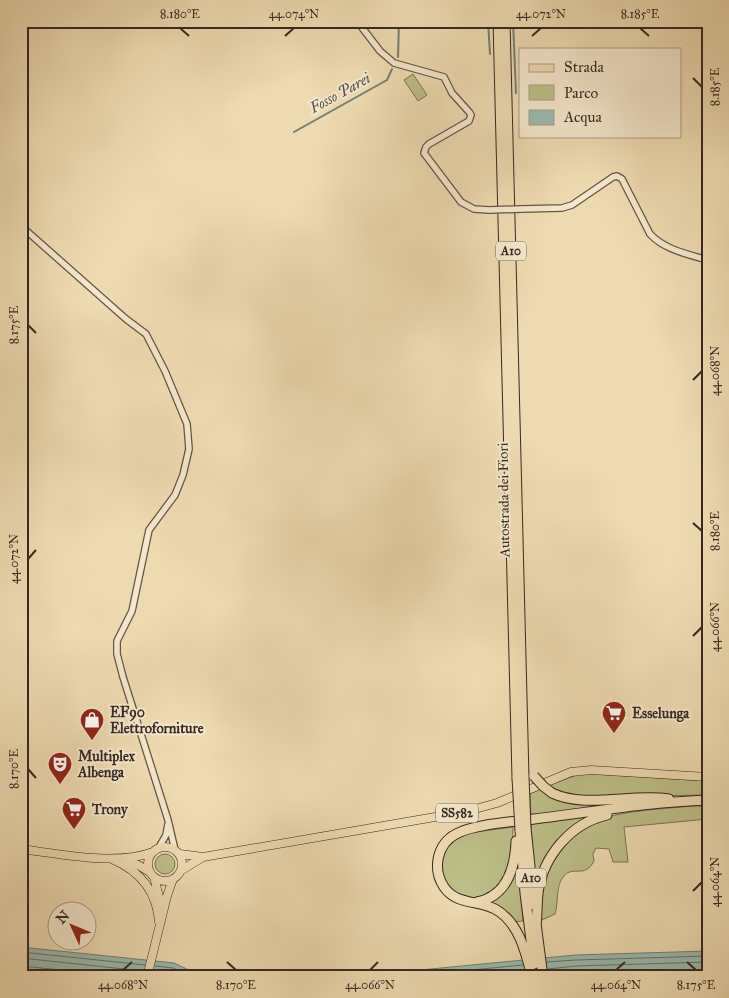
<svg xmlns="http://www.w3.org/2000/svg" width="729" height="998" font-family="'IM FELL Great Primer',serif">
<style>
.green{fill:#bdbe88;stroke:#7a7355}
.water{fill:#99bab0;stroke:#718077}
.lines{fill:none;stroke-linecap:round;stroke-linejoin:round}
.shore{stroke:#687169;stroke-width:1}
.stream{stroke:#718077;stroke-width:2}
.minor-casing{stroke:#645446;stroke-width:8}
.major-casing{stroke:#362822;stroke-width:9}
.highway-casing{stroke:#362822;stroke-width:11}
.minor{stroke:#f4e7cc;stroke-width:5.5}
.major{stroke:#eedab1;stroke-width:8}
.highway{stroke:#eedab1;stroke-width:9}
.minor-bridge-casing{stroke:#645446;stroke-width:8;stroke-linecap:butt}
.highway-bridge-casing{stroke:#362822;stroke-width:11;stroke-linecap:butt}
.minor-bridge{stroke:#f4e7cc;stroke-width:5.5}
.highway-bridge{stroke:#eedab1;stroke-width:9}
.ticks{fill:none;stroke:#362822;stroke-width:2}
.labels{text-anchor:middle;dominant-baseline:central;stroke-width:4;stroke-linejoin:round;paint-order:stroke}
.shield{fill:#f4e7cc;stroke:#6f6155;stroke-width:1}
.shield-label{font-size:12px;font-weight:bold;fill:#362822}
.street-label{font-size:14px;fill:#362822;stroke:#f4e7cc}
.poi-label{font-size:14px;font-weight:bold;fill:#362822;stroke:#f4e7cc;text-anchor:start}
.water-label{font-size:15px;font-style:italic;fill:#4f4c46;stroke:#f4e7cc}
.neatline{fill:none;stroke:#362822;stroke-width:2}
.ticks-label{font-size:12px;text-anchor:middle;fill:#362822}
</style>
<rect width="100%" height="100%" fill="#eedab1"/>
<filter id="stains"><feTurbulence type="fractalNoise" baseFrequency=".004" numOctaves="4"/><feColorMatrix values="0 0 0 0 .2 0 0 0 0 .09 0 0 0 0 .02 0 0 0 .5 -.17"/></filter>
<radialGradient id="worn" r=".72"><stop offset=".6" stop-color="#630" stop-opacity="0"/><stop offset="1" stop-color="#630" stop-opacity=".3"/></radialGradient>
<path class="green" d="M413 74 427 95 418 101 404 80Z
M582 773 708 781V795L574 797 562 794 547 786Z
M540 789 551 796 647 800 531 817 530 794Z
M692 806H708V819L624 827 628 862H613L609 849 596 848 593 854 594 861C585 879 573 865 564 876 555 886 559 902 555 914L542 920C536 878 559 833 601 819 628 810 663 809 692 806Z
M584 817V820L535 884 531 824Z
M513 827 512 859 500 887 481 898 470 899 454 892 446 883 441 868 445 849 453 840 468 833Z
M155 864a10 10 0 1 1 20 0a10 10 0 1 1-20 0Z
M518 864 523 921 513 922 488 902 515 865Z"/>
<path class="water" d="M21 947 174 963 189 970 224 973 282 970 309 977H21Z
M708 951V977H348L575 955Z"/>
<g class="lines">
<path class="shore" d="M21 952 145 965
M21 958 143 971
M547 962 576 960 708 956
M21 966 129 977
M155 966 173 968 188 975 213 977
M548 969 576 966 708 962
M549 976 577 973 708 970
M399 977 523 965
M464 977 525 971"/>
<path class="stream" d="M488 21 490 54
M513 21 516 93
M398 57 399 21
M294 132 387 80 392 69"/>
<defs>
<path id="minor" d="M357 21 380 51 394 63 444 77 452 93 470 113 471 115 469 121 429 144 426 147 424 153 461 202 474 209 489 210
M521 209 562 208 572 205 613 177 617 176 622 179 650 234C665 250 687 254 708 260
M21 226 126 319 146 334 165 371 187 424 189 449 183 475 175 495 149 530 132 611 117 641V654L123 677 168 820 175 850
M158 849 166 835 168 824"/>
<path id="major" d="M148 864a17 17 0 1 1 34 0a17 17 0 1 1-34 0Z
M21 849C59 854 117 866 153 852
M180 854 203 857 464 812 497 803 571 772 591 770 708 777
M112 859C140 871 157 892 159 922
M124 860 138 865 150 872
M182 870 203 857
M154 877 159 897V906
M147 977 167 896 173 879"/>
<path id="highway" d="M498 21 517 778
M505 21 524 777
M552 793C585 809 633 793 669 799
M526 828 534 905
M520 830 525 893 534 964
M477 902C507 896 515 869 516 841
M536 923 543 977
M536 928C537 917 537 904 538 893 543 856 571 823 607 815
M532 977C526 953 519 922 495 909 478 900 456 905 444 887 432 869 437 844 456 834 474 824 513 822 534 819 592 812 650 802 708 800"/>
</defs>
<use href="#minor" class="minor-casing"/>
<use href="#major" class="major-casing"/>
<use href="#highway" class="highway-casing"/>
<use href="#minor" class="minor"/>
<use href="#major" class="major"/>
<use href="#highway" class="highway"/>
<defs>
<path id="minor-bridge" d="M489 210 521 209"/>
<path id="highway-bridge" d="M534 776 543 786 552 793
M524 777 526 828
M517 778 520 830"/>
</defs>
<use href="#minor-bridge" class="minor-bridge-casing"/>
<use href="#highway-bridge" class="highway-bridge-casing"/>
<use href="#minor-bridge" class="minor-bridge"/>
<use href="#highway-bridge" class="highway-bridge"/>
</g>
<path class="ticks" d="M180 28 189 36M640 28 649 36M285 36 294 28M532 36 541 28M693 78 702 87M28 325 36 333M693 380 702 371M693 523 702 531M28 559 36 550M693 636 702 627M28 769 36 778M693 891 702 882M227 962 236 970M687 962 696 970M123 970 132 962M370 970 378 962M616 970 625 962"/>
<defs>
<symbol id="supermarket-pin" viewBox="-11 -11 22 30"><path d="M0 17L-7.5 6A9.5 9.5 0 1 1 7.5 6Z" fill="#8f2418" stroke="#f4e7cc"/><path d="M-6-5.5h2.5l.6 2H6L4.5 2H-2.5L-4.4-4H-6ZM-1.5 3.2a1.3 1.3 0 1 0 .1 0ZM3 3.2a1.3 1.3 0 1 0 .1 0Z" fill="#fff"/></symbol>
<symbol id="shop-pin" viewBox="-11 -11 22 30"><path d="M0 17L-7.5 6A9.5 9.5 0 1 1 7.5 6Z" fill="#8f2418" stroke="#f4e7cc"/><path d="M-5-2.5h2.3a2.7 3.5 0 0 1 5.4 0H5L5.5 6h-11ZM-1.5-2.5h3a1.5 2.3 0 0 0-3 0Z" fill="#fff"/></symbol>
<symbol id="theatre-pin" viewBox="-11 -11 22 30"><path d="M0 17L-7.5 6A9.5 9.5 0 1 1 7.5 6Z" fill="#8f2418" stroke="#f4e7cc"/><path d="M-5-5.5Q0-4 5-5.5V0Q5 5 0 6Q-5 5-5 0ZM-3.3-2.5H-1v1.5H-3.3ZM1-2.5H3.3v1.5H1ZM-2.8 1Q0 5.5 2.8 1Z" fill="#fff"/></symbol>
</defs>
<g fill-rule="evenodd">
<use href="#supermarket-pin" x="600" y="699" width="28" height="38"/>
<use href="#shop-pin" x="78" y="706" width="28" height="38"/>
<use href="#theatre-pin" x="46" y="750" width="28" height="38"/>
<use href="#supermarket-pin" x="60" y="795" width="28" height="38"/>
</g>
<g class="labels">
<g class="shield">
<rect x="496" y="241.5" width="30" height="19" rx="4"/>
<rect x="436" y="803.5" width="42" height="19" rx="4"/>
<rect x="516" y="868.5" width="30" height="19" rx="4"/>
</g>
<g class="shield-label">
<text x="511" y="251">A10</text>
<text x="457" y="813">SS582</text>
<text x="531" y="878">A10</text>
</g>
<g class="street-label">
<text transform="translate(504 500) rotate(-91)">Autostrada dei Fiori</text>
</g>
<g class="poi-label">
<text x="110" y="712">EF90<tspan x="110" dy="16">Elettroforniture</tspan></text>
<text x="632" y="713">Esselunga</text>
<text x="78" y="756">Multiplex<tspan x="78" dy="16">Albenga</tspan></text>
<text x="92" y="809">Trony</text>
</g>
<g class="water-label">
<text transform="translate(340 93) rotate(-29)">Fosso Parei</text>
</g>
</g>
<rect width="729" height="998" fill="none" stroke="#eedab1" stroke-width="55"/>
<rect x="519" y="48" width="162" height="90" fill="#f4e7cc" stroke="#a89b88"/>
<rect x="529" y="64" width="25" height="8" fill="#eedab1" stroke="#a89b88"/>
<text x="564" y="72" font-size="15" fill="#362822">Strada</text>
<rect x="529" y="85" width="25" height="15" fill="#bdbe88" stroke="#a89b88"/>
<text x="564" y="98" font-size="15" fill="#362822">Parco</text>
<rect x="529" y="110" width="25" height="15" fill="#99bab0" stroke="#a89b88"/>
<text x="564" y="122" font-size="15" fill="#362822">Acqua</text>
<g transform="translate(72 926) rotate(314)"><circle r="24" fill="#f4e7cc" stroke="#a89b88"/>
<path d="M0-4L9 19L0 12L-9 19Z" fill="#8f2418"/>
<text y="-8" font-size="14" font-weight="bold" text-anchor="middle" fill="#362822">N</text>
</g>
<rect x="28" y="28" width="674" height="942" class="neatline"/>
<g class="ticks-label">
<text x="180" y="18">8.180°E</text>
<text x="294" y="18">44.074°N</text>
<text x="541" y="18">44.072°N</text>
<text x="640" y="18">8.185°E</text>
<text transform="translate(715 87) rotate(-90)" y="4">8.185°E</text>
<text transform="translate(14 325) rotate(-90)" y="4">8.175°E</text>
<text transform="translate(715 371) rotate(-90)" y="4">44.068°N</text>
<text transform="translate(715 531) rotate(-90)" y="4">8.180°E</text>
<text transform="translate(14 559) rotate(-90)" y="4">44.072°N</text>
<text transform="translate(715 627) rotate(-90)" y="4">44.066°N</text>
<text transform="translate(14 769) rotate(-90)" y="4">8.170°E</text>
<text transform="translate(715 882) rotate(-90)" y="4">44.064°N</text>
<text x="123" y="989">44.068°N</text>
<text x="236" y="989">8.170°E</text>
<text x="370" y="989">44.066°N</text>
<text x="616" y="989">44.064°N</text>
<text x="696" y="989">8.175°E</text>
</g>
<rect width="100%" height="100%" filter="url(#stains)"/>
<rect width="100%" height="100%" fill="url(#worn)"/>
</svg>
